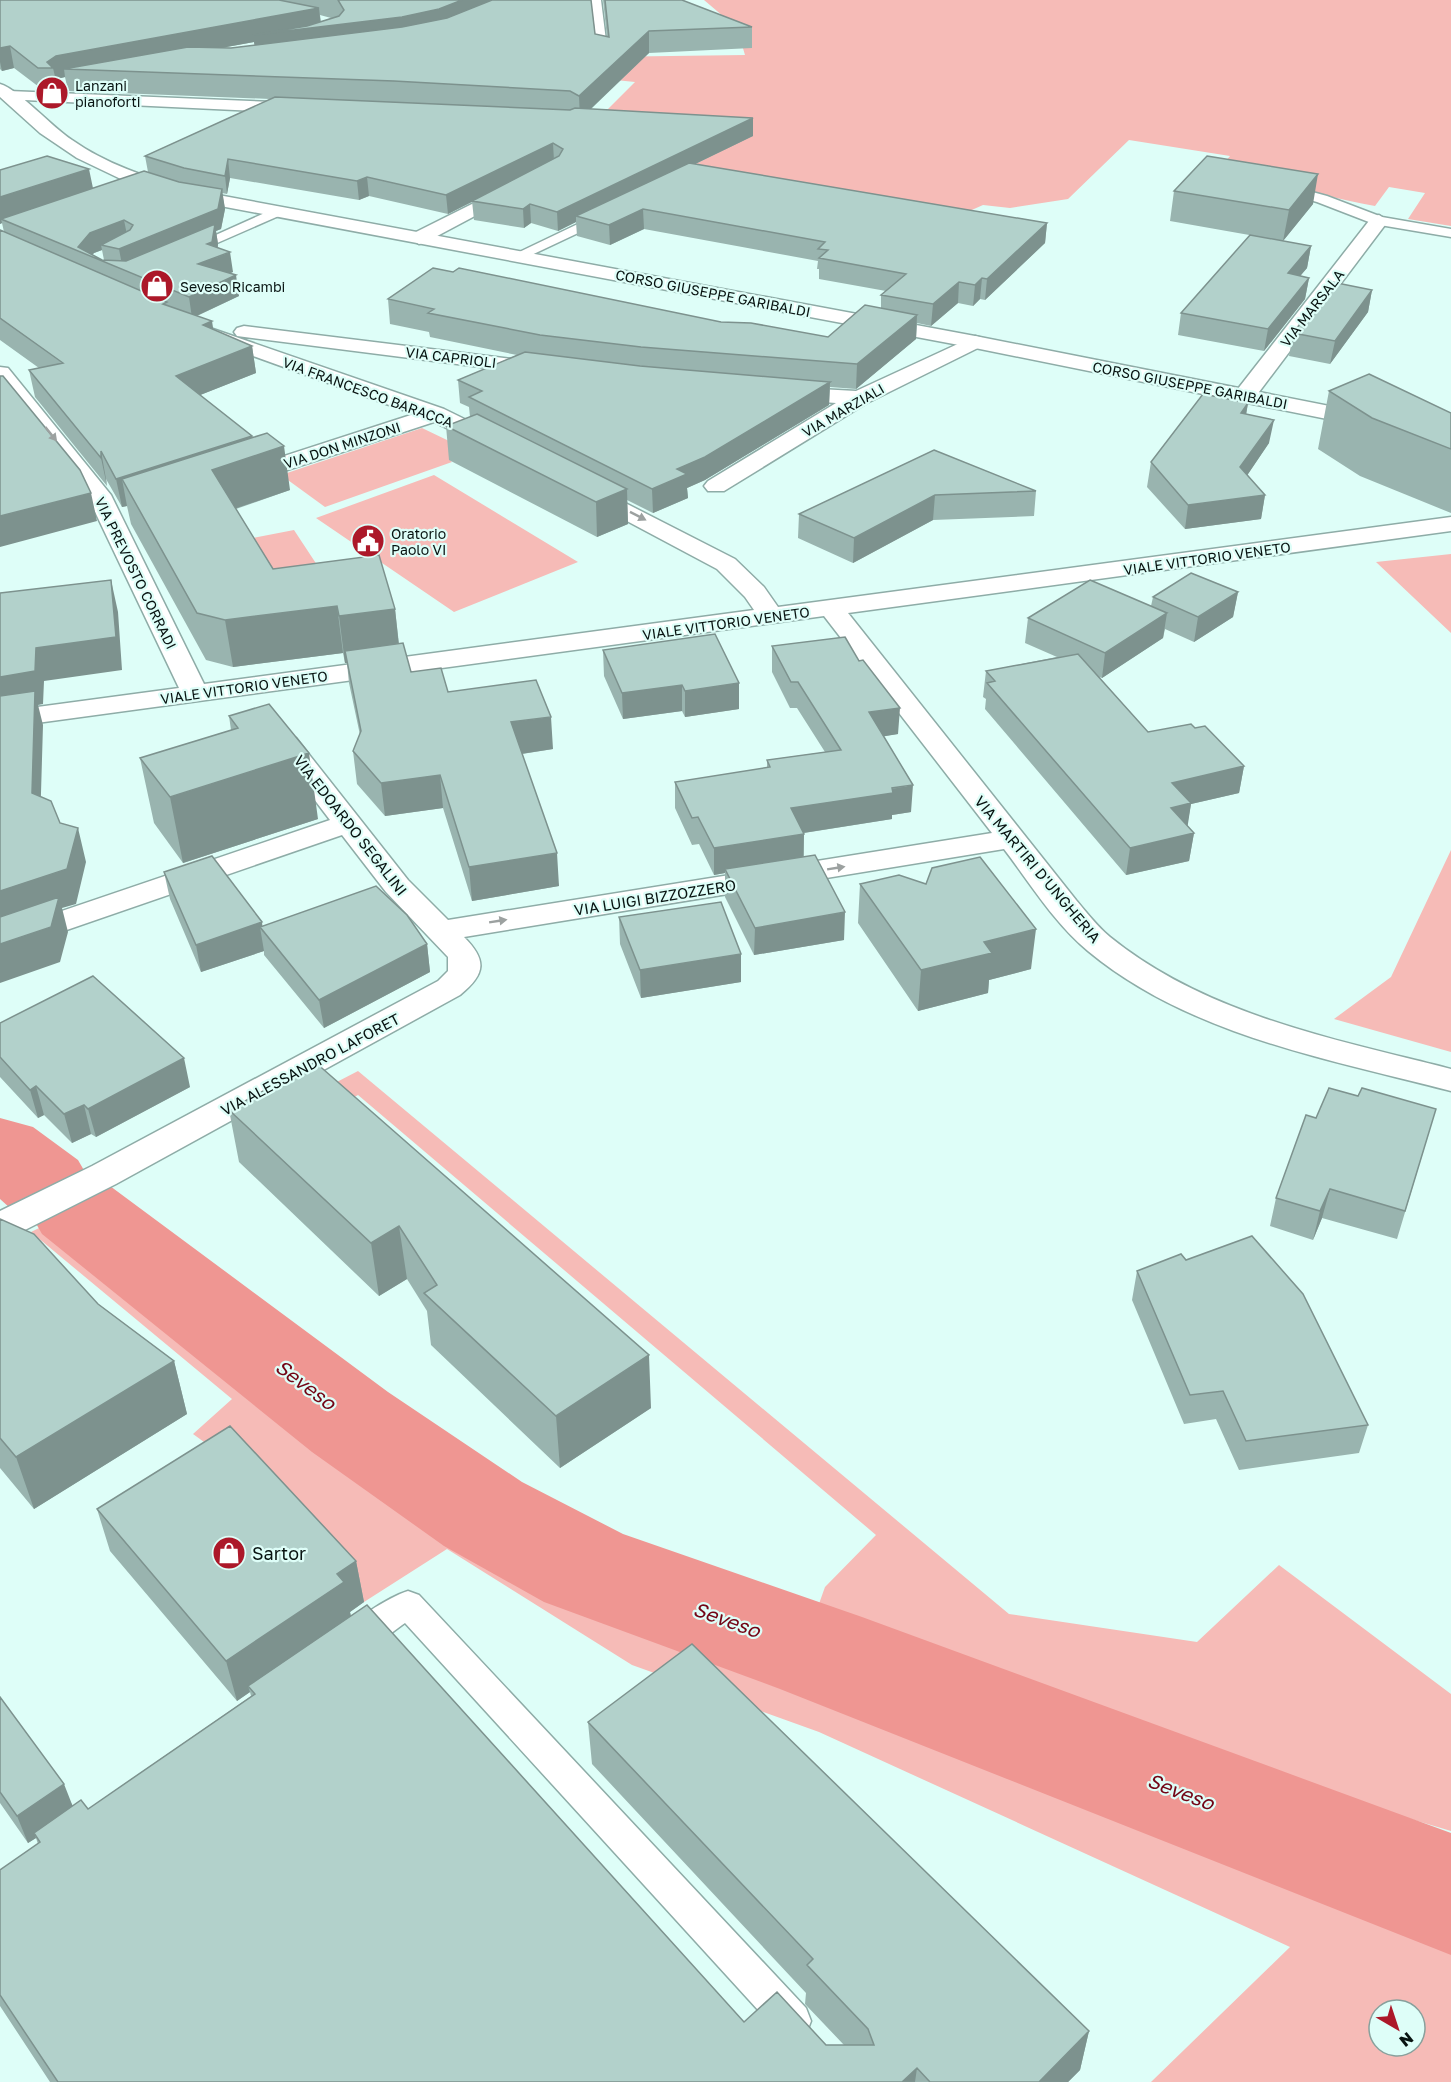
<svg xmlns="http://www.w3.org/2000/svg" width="1451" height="2082" font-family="'Golos Text',sans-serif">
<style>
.green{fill:#f6bbb7;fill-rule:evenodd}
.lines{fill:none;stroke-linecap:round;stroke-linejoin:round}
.river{fill:#ef9692;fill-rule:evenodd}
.lane-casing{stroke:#8eaca7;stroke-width:3}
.street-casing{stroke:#8eaca7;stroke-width:3}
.secondary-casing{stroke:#8eaca7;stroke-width:3}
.lane{fill:#fff;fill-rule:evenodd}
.street{fill:#fff;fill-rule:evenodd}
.secondary{fill:#fff;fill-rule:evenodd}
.wall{fill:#99b4af;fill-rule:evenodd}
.shaded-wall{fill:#7d928e}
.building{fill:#b2d1cb;stroke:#7d928e;stroke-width:1.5}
.oneway{fill:#9ca1a0}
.labels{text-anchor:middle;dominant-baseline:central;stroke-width:4.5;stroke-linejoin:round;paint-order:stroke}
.far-poi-label{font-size:14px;fill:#081311;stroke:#defef8;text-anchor:start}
.far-street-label{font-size:14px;fill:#081311;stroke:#defef8}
.street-label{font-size:15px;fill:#081311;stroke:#defef8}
.near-poi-label{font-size:18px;fill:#081311;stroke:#defef8;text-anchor:start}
.near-water-label{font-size:20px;font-style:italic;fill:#730515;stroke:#defef8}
</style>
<rect width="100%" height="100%" fill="#defef8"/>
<path class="green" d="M704 0H1451V226L1408 219 1425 193 1389 187 1375 206C1323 197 1272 180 1219 169L1230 156 1129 140 1068 199 1010 208 983 205 947 221 674 175 750 136 591 126 635 82 576 76 597 57 745 55 737 28Z
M422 428 472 452 450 460 452 462 325 507 281 475Z
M434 475 578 562 454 612 316 518Z
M294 530 321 571 270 582 243 540Z
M1451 554V633L1376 562Z
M1451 850V1052L1334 1019 1391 977Z
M358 1071 1009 1614 1197 1642 1279 1565 1451 1694V1831L1173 1748 815 1615 825 1587 876 1535 358 1095 324 1114 306 1098Z
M41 1227 307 1435 452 1538 522 1579 591 1611 810 1687 1125 1818 1324 1890 1451 1944V2082H1151L1290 1947 819 1732 632 1665 447 1549 364 1602 240 1468 193 1434 232 1399 31 1232ZM1379 2010H1415V2046H1379Z"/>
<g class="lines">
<path class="river" d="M0 1118 33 1127 78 1160 89 1179 110 1186 388 1392 522 1482 623 1534 862 1617 1451 1833V1955L780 1689 544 1602 444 1546 312 1452 42 1234 30 1213 10 1208 0 1199Z"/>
<defs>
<path id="lane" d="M591 0H601L608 57 598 55Z
M1283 184 1327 196 1382 217 1451 229V237L1374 224 1317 202 1278 191 1276 188Z
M276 208 283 212 281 215 192 254H182L180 251Z
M605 211 612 215 610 218 523 259H513L511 256Z
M408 1591 419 1595 806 2008 811 2021 806 2034 793 2039 780 2034 405 1623C387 1635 366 1658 344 1650L339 1640C348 1622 389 1597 408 1591Z"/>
<path id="street" d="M9 91 299 103 307 108 299 113 3 99 1 96 3 93Z
M512 184 521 189 518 193 426 242 419 244 410 238 412 234Z
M1379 215 1388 221 1253 400H1237L1234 395 1237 390 1372 217Z
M244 326 544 363 552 364 555 369 552 374 544 375 237 336 234 332 237 328Z
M210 328 444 409 503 438 506 443 503 448H487L434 422 251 482H235L231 477 235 472 414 414 203 338 200 334 203 330Z
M975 336 982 338 985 342 982 346 867 403 724 491H708L704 486 708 481 836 403 783 399 775 398 772 393 775 388 783 387 856 391Z
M0 367 8 368 111 495 204 684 754 610 745 597 717 569 580 496 576 491 580 486 588 484 735 559 764 587 778 607 1451 517V531L848 613 1076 900C1087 913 1097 926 1110 937 1206 1015 1334 1039 1451 1069V1091C1328 1059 1189 1035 1088 951 1055 924 1030 883 1004 849L464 937C487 960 486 974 460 995L116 1184 13 1236 0 1240V1211L92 1166 438 981 448 971V957L386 892 342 835 0 953V932L330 820 272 744 276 738 286 736 296 738 408 880 448 920 992 833 824 616 0 728V712L179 688 88 497 0 387Z"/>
<path id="secondary" d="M0 84C18 89 53 128 72 140 106 164 146 177 186 189L975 336 1451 430V444L975 348 183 199 125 181 77 158 40 133 0 97Z"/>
</defs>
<use href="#lane" class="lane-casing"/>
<use href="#street" class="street-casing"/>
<use href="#secondary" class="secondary-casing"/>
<use href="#lane" class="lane"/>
<use href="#street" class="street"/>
<use href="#secondary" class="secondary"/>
</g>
<path class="wall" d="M0 0H591L595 34 607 37 603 0H682L752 27V48L649 53 591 109 753 118V136L695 164 1047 223 1045 243 985 300 980 299 973 306 958 303 931 326 917 323 916 339 856 389 830 387 829 405 705 480 687 488 688 498 653 513 627 500 628 524 597 537 449 460 446 426 470 417 469 407 460 403 458 380 517 355 430 337 429 332 390 324 388 299 721 322 828 337 881 308V295L886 291 819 279V269H817L818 261 644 229 610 245 577 236 576 222 558 231 531 223 524 228 474 220 472 201 448 214 369 196 359 200 230 178 227 194 222 193 225 209 221 229 216 231 218 244V247L233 272 230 273 239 296 197 316 213 329 252 346 256 373 200 395 252 436 253 438 290 490 236 509 273 569 395 609 399 644 411 672 553 749 522 754 559 886 472 901 443 808 385 816 357 784 353 751 360 735 349 683 347 663H345L343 653 233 667 206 660 131 524 127 506 122 507 106 479 107 486 35 397 29 370 39 368 0 340V230L4 232 2 223 0 224V170L93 188 148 172 145 156 270 99 68 91 65 77 61 78 56 81 58 91 43 90 14 68 2 71 0 69ZM320 15 331 18 321 22ZM254 42 255 45 231 48H221ZM102 250 104 260H102L92 255 94 253Z
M1174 191 1313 204 1283 241 1170 221Z
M1311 246 1307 268 1300 276 1309 278 1305 299 1264 351 1178 335 1181 313Z
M1372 290 1368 312 1330 364 1289 356 1293 333Z
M1329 391 1451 413V513L1360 476 1318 449Z
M1248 403 1246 415 1269 443 1247 475 1265 495 1261 519 1185 529 1147 487 1151 462Z
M934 450 1036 491 1034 516 933 520 853 563 798 538 799 514Z
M1238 592 1233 617 1194 642 1165 629 1163 638 1102 678 1099 677 1148 732 1195 728 1244 766 1239 793 1191 804 1187 826 1194 833 1189 861 1126 875 985 709 986 699 983 697 986 671 1057 657 1025 643 1028 618 1151 606 1153 597Z
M772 646 898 734 884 736 911 812 892 815V819L804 833V857L844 940 754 955 725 897V873L714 875 699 844 692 845 675 808V782L767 768V760L825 752 797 708H790L772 672Z
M603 650 739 683V709L685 717 682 711 623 719 604 676Z
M229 716 318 819 183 863 154 823 140 758 231 730Z
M164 872 262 922V926L427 944 430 972 324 1028 264 955V951L201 972 170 899Z
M860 884 1031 969 989 980 988 993 918 1011 858 923Z
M619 917 741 954V982L641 998 620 944Z
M0 1023 190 1087 96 1137 91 1134 72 1143 44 1115 38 1118 0 1077Z
M315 1062 651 1408 560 1468 431 1345 427 1311 407 1279 379 1296 239 1162 229 1110Z
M1358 1096 1436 1109 1397 1239 1322 1218 1313 1240 1270 1226 1276 1198 1316 1118Z
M0 1219 98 1304 174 1361 187 1414 34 1509 0 1468Z
M1186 1260 1368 1425 1359 1453 1239 1470 1216 1419 1184 1424 1132 1300 1137 1271Z
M97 1509 356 1561 364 1602 350 1612 351 1616 744 2022 826 2045H844L805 2004 806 1993 592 1764 588 1722 1089 2031 1080 2070 1068 2082H50L0 2006V1870L38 1844 36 1838 28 1843 0 1803V1697L73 1806 88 1809 251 1696 250 1692 237 1701 110 1551Z"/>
<path class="shaded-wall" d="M462 0H518L440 30 256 57 254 42 101 70 64 69 65 77 61 78 56 81 53 68 47 62 56 56 319 8 321 27Z
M649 31V53L580 119 579 96Z
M10 46 14 68 2 71 0 62V48Z
M753 118V136L584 218 576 216V222L558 231 557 212Z
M553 143 554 161 448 214 446 195Z
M228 159 230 178 227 194 225 176Z
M89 169 94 193 1 219 2 223 0 224V197Z
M1318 174 1313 204 1283 241 1289 210Z
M367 177 369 196 359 200 357 181Z
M222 189 225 209 221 229 216 231 218 244 216 258 230 252 233 272 202 285 198 264 123 270 119 249Z
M530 204 531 223 524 228 523 209Z
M643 209 644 229 610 245 609 225Z
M124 220 128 240 101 245 102 250 94 253 91 256 78 247 90 233Z
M1047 223 1045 243 985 300 987 279Z
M1311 246 1307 268 1284 295 1288 273Z
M236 275 239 296 192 318 189 297Z
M982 278 980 299 973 306 975 285Z
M1309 278 1305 299 1264 351 1268 329Z
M959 282 958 303 931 326 933 304Z
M1372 290 1368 312 1330 364 1335 341Z
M917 315 916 339 856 389 857 364Z
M212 321 216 347 203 325Z
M252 346 256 373 180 403 176 376Z
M830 382 829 405 705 480 687 488 688 498 653 513 652 489 677 469Z
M1248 403 1244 426 1241 413Z
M1274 420 1269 443 1236 492 1240 467Z
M252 436 255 455 284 446 290 490 219 514 122 479 127 506 122 507 116 479Z
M101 451 106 479 107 486 101 458Z
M627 489 628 524 597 537 596 502Z
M91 493 97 521 0 547V516Z
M935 495 933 520 853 563 854 538Z
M1265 495 1261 519 1185 529 1188 505Z
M111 580 118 612 122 670 44 681 43 704 38 705 43 725 40 827 0 712V677L36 648Z
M1238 592 1233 617 1194 642 1198 617Z
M337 606 343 653 233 667 225 620Z
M395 609 400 656 345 651 347 663H345L339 616Z
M1167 613 1163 638 1102 678 1105 653Z
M739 683V709L685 717V691Z
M682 685V711L623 719 622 693Z
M900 708 898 734 868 739 869 712Z
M551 717 553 749 514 755 511 722Z
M309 753 318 819 183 863 170 797Z
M1244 766 1239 793 1191 804 1187 830 1167 835 1172 783Z
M440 775 443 808 385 816 381 783Z
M913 785 911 812 892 815V819L790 835 791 808Z
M78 828 86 862 76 904 62 908 68 932 60 962 0 983V891Z
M1194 833 1189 861 1126 875 1130 848Z
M804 834 803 861 725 869V873L714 875V848Z
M557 853 559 886 472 901 469 867Z
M845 912 844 940 754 955 755 928Z
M262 922 263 932 260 927 264 951 201 972 196 945Z
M1036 929 1031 969 989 980 988 993 918 1011 921 970 984 942Z
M427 944 430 972 324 1028 319 1000Z
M741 954V982L641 998 640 970Z
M184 1058 190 1087 96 1137 88 1109Z
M36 1086 44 1115 38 1118 30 1090Z
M84 1105 91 1134 72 1143 64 1114Z
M1330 1189 1322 1218 1313 1240 1320 1211Z
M399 1226 407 1279 379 1296 371 1243Z
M649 1355 651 1408 560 1468 556 1416Z
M174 1361 187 1414 34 1509 16 1457Z
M356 1561 364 1602 350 1612 352 1623 248 1686 250 1692 237 1701 226 1661 337 1574Z
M64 1784 75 1812 34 1833 36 1838 28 1843 17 1816Z
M1089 2031 1080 2070 1068 2082H1039Z
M917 2068 915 2082H902Z"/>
<path class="building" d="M0 0H279L319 8 56 56 47 62 53 68H38L10 46 0 48Z
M338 0H462L439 9 402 17 253 35 307 26 339 16 344 10Z
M492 0H591L595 34 609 37 605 0H682L752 27 649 31 579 96 570 91 394 81 64 69 188 47 231 48 402 27 447 18Z
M275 97 570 110 575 108 753 118 557 212 530 204 523 209 472 201 559 156 563 149 553 143 446 195 367 177 357 181 228 159 225 176 184 168 145 156Z
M47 156 89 169 0 197V170Z
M1207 156 1318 174 1289 210 1174 191Z
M689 163 1047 223 987 279 982 278 975 285 959 282 933 304 881 295 906 274 819 258 828 250 818 249 825 242 643 209 609 225 576 216Z
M144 171 179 182 222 189 218 209 119 249 101 245 130 230 133 225 124 220 90 233 78 247 102 260 126 261 215 224 212 242 207 244 230 252 198 264 236 275 189 297 1 219Z
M0 230 167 302 163 304 212 321 203 325 252 346 176 376 252 436 116 479 101 451V458L29 370 63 363 0 318Z
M1250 235 1311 246 1288 273 1309 278 1268 329 1181 313Z
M433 268 453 272 459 268 721 322 751 323 828 337 865 305 917 315 857 364 641 347 540 335 428 313 434 309 388 299Z
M1332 282 1372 290 1335 341 1293 333Z
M525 352 640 366 830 382 705 457 677 469 687 474 652 489 469 397 482 391 458 380Z
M1369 374 1451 413V449L1372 418 1329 391Z
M0 376H3L80 470 91 493 0 516Z
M1203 394 1248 403 1241 413 1274 420 1240 467 1265 495 1188 505 1151 462Z
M477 414 627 489 596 502 446 426Z
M267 433 284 446 212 470 273 569 379 555 395 609 339 616 337 606 225 620 197 613 122 479Z
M934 450 1036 491 935 495 854 538 799 514Z
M1191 573 1238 592 1198 617 1153 597Z
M111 580 116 637 36 648 35 671 0 677V593Z
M1090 580 1167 613 1105 653 1028 618Z
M715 634 739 683 685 691 682 685 622 693 603 650Z
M845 637 859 661 863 660 900 708 869 712 913 785 892 788 893 793 791 808 804 834 714 848 698 817 692 818 675 782 770 767 767 760 841 750 798 682H791L772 646Z
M403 643 411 672 441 668 448 692 536 680 551 717 511 722 557 853 469 867 440 775 381 783 353 751 361 731 345 651Z
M1078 654 1148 732 1191 724 1195 728 1205 726 1244 766 1172 783 1191 803 1171 808 1194 833 1130 848 987 683 995 681 986 671Z
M35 691 32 793 51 801 60 823 78 828 67 869 0 891V696Z
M269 704 309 753 170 797 140 758 238 728 229 716Z
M815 855 845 912 755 928 725 869Z
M212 856 262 922 196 945 164 872Z
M980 857 1036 929 984 942 992 953 921 970 860 884 899 875 926 884 932 868Z
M376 886 407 915 427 944 319 1000 260 927Z
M59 897 51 927 0 944V917Z
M721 902 741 954 640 970 619 917Z
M93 976 184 1058 88 1109 84 1105 64 1114 36 1086 30 1090 0 1057V1023Z
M315 1062 649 1355 556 1416 424 1293 437 1285 399 1226 371 1243 229 1110Z
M1329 1088 1358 1096 1362 1088 1436 1109 1405 1211 1330 1189 1320 1211 1276 1198 1306 1115 1316 1118Z
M0 1219 34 1234 98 1304 174 1361 16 1457 0 1438Z
M1252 1236 1303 1294 1368 1425 1246 1441 1223 1391 1190 1395 1137 1271 1181 1254 1186 1260Z
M230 1426 356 1561 337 1574 344 1582 226 1661 97 1509Z
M367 1605 744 2022 777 1992 826 2045H874L868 2029 807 1965 813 1959 588 1722 692 1644 1089 2031 1039 2082H930L917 2068 902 2082H58L0 1995V1870L40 1842 34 1833 81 1800 88 1809 255 1694 248 1686Z
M0 1697 64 1784 17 1816 0 1792Z"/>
<defs><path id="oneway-solid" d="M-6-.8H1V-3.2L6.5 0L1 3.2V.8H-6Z" transform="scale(1.5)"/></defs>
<g class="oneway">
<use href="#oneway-solid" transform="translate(51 434) rotate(51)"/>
<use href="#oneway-solid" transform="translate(638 516) rotate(27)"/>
<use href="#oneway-solid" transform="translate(836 868) rotate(-9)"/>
<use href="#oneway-solid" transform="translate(498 921) rotate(-9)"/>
</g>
<defs>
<symbol id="shop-disc" viewBox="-11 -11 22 22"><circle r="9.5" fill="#ac1829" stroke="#defef8"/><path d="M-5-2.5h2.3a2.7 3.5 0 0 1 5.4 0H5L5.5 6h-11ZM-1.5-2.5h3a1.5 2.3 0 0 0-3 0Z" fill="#fff"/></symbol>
<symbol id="civic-disc" viewBox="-11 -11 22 22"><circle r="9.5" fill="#ac1829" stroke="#defef8"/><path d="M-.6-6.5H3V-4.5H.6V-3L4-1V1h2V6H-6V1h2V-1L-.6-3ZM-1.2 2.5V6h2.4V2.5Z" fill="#fff"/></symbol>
</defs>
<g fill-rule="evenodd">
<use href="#shop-disc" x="33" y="74" width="38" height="38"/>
<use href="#shop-disc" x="138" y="267" width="38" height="38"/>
<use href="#civic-disc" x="349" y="522" width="38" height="38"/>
<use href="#shop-disc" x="210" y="1534" width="38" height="38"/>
</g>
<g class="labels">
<g class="far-poi-label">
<text x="75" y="85">Lanzani<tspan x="75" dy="16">pianoforti</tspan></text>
<text x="180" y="286">Seveso Ricambi</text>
<text x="391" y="533">Oratorio<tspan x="391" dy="16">Paolo VI</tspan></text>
</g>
<g class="far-street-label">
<text transform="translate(713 293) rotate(11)">CORSO GIUSEPPE GARIBALDI</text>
<text transform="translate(1312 308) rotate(-52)">VIA MARSALA</text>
<text transform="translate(451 357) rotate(7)">VIA CAPRIOLI</text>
<text transform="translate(1190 385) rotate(11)">CORSO GIUSEPPE GARIBALDI</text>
<text transform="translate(368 392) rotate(20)">VIA FRANCESCO BARACCA</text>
<text transform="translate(843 410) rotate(-30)">VIA MARZIALI</text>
<text transform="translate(342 445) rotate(-18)">VIA DON MINZONI</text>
<text transform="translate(1207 558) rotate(-8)">VIALE VITTORIO VENETO</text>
<text transform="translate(136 573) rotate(64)">VIA PREVOSTO CORRADI</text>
<text transform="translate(726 623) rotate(-8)">VIALE VITTORIO VENETO</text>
<text transform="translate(244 687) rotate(-8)">VIALE VITTORIO VENETO</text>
</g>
<g class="street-label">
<text transform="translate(351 825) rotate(52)">VIA EDOARDO SEGALINI</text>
<text transform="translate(1038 869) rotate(50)">VIA MARTIRI D'UNGHERIA</text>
<text transform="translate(655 897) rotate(-9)">VIA LUIGI BIZZOZZERO</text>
<text transform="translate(310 1064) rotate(-28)">VIA ALESSANDRO LAFORET</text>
</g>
<g class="near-poi-label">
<text x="252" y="1553">Sartor</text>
</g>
<g class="near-water-label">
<text transform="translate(306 1384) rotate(37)">Seveso</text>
<text transform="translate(727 1619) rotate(20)">Seveso</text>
<text transform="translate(1181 1791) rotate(21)">Seveso</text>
</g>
</g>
<g transform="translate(1397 2028) rotate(141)"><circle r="28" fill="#defef8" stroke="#88a09c" stroke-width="1.5"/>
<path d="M0-4.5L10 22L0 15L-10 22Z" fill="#ac1829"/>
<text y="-9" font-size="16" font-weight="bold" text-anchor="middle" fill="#081311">N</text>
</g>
</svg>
